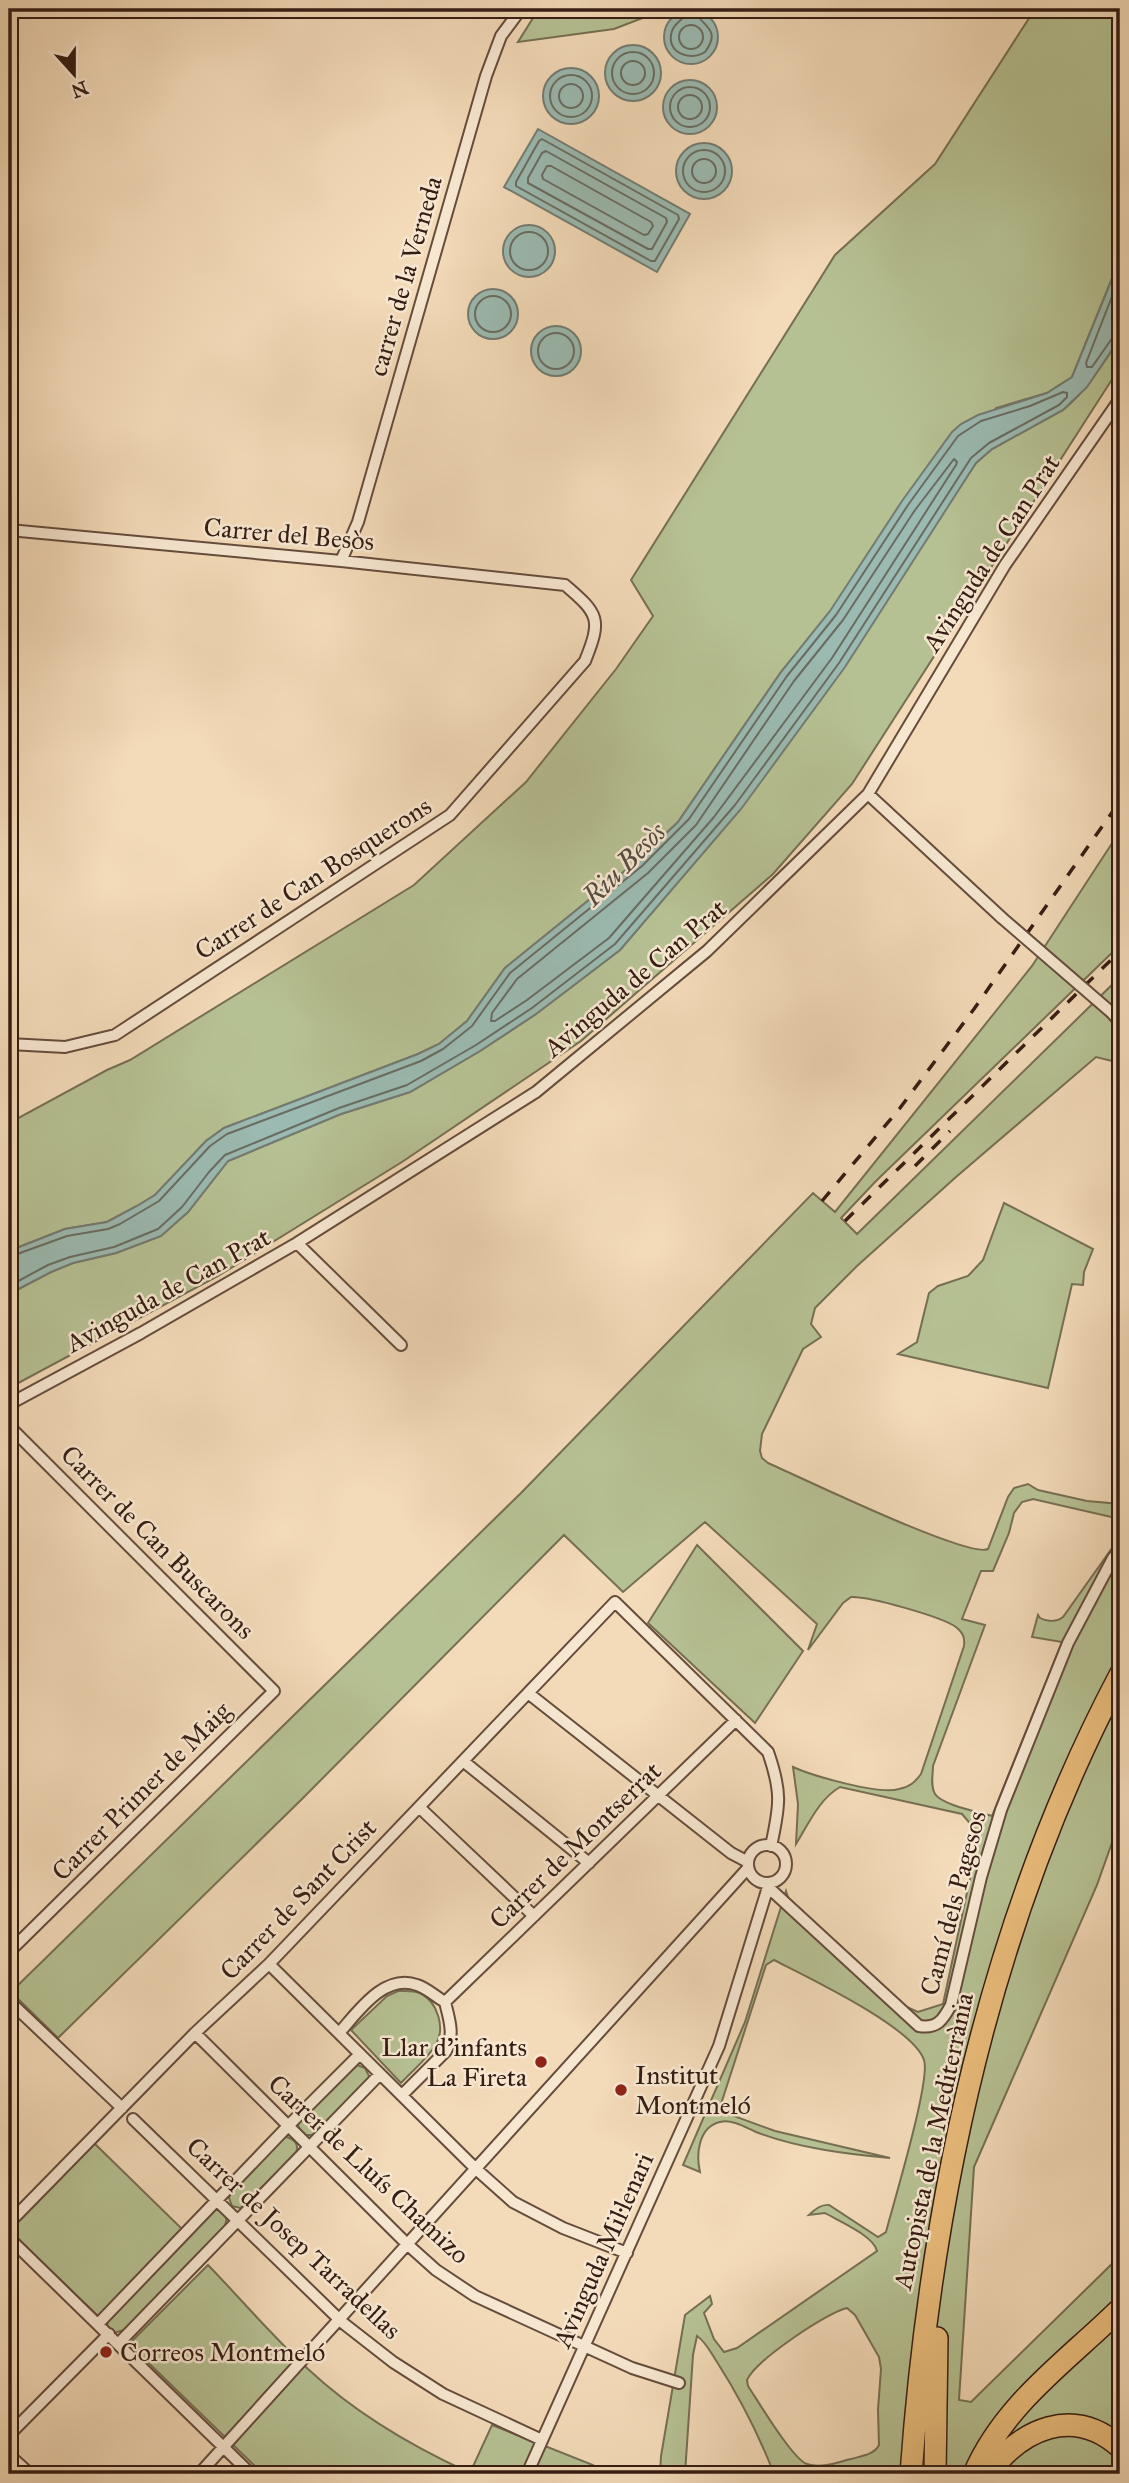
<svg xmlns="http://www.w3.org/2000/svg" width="1129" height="2483" font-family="'IM FELL Great Primer',serif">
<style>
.green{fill:#b6c193;stroke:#766f53;stroke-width:2;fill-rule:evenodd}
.water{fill:#9bbab1;stroke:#737b72;stroke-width:2}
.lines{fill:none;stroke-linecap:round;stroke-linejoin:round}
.shore{stroke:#686c62;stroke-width:2}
.street-casing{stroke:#654c3c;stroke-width:14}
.highway-casing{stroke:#361d13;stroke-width:24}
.street{stroke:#f7e7d1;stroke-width:10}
.highway{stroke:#eabd7c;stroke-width:21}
.rail{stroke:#361d13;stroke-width:3.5;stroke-dasharray:12 12;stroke-linecap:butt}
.street-bridge-casing{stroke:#654c3c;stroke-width:14;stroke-linecap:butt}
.street-bridge{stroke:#f7e7d1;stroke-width:10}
.poi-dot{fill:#8f2418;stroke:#f7e7d1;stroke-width:2.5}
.labels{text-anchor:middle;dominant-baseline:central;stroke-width:5;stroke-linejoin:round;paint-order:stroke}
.street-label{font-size:26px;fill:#361d13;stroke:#f7e7d1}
.poi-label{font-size:26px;fill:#361d13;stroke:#f7e7d1;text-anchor:start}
.water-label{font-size:28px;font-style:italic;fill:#544c42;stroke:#f7e7d1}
</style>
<rect width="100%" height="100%" fill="#f3dab8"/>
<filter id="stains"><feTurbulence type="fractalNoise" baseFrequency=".00286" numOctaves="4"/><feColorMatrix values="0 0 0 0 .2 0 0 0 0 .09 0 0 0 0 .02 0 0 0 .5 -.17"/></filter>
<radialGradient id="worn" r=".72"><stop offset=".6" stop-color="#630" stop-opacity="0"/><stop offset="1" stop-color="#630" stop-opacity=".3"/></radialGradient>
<path class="green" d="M547 9H666L614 29 518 42 533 18Z
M1035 9H1120V259L1072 377 1047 393 996 408 781 672 678 822 637 861 505 968 467 1021 439 1044 418 1054 224 1128 206 1141 155 1195 137 1206 107 1222 65 1229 9 1251V1123L107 1070 130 1060 414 885 526 782 616 669 653 616 631 580 835 255 935 164Z
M1120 338V367L852 784 773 874 581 1041 402 1162 218 1276 9 1388V1294L51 1272 73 1263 116 1253 161 1236 188 1212 228 1161 341 1114 410 1092 480 1051 536 1014 620 950 732 819 976 463 992 449 1063 410C1087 390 1103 364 1120 338Z
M1120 831V945L876 1181 841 1218 857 1234 1120 977V1063L1096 1057 956 1177 857 1266 815 1308 811 1324 821 1337 803 1349 762 1434 760 1451 762 1458 768 1463C798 1476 969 1559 988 1549L1008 1497 1014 1488 1028 1484 1038 1490 1087 1501 1120 1504V1519L1033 1499 1022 1502 1014 1513 1009 1533 993 1571H981L962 1619 985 1625 933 1766C933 1775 930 1786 935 1794 942 1805 979 1812 992 1816L1062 1642 1032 1637 1038 1615 1040 1618C1047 1622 1057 1622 1063 1617L1120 1537V1820L1097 1885 974 2167 959 2400 971 2402 1120 2256V2474H774C759 2435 740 2398 717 2362 711 2353 706 2342 697 2336L693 2355 685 2474H660L661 2456 685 2315 710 2296 712 2304 704 2313 714 2339 724 2352 737 2348 877 2251C874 2236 839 2221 825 2213L809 2215C814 2210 822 2204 829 2205L878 2237 886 2232C893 2205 931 2080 924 2060 913 2027 807 1977 774 1960L766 1965 721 2104 731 2115 775 2131 890 2158C846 2154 798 2148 756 2132 745 2127 732 2119 720 2122 698 2127 696 2155 700 2172L683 2165 745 2022 786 1891 789 1900 900 2004 918 2012 943 2004 974 1860 975 1829 962 1814 840 1787C819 1799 808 1825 796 1844L798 1804 793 1767C813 1776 879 1795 899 1789 910 1787 915 1782 921 1774L964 1646C965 1637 963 1633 956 1627 942 1617 869 1596 851 1597L843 1603 808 1650 817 1624 705 1522 623 1592 564 1535 302 1799 58 2038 11 1992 521 1493 813 1193 835 1212 1032 966ZM847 2308 855 2315 879 2357 881 2369 878 2410 879 2445C874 2455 861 2456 851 2459 838 2462 821 2469 807 2464 793 2460 758 2401 748 2386L747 2380C755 2361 826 2313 847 2308Z
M1004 1203 1093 1249 1084 1272 1083 1285 1072 1284 1048 1388 898 1354 917 1342 929 1293 938 1286 968 1276 983 1260Z
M697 1545 803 1651 755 1723 648 1623Z
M398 1991C405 1991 413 1990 420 1993 438 2002 446 2029 435 2046 427 2059 412 2071 401 2083L351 2030 387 1996Z
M357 2065 365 2068 369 2076 368 2080 313 2135H304L298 2126 300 2119Z
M287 2137C295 2140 299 2144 296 2153L245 2205 240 2208 232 2206 229 2198 231 2190 282 2138Z
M93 2142 183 2230 99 2317 9 2230Z
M213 2210H222L227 2216 225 2227 124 2330 114 2333 107 2328 108 2318Z
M208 2265C241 2299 273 2337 308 2369 356 2414 411 2446 470 2473L492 2425 593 2465 590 2474H263L129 2344Z"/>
<path class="water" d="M664 37a27 27 0 1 1 54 0a27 27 0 1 1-54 0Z
M605 73a28 28 0 1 1 56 0a28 28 0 1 1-56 0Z
M543 96a28 28 0 1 1 56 0a28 28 0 1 1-56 0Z
M663 107a27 27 0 1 1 54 0a27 27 0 1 1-54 0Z
M538 129 690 214 657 272 504 187Z
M676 171a28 28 0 1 1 56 0a28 28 0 1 1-56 0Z
M503 251a26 26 0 1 1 52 0a26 26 0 1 1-52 0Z
M1120 259V338L1087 387 1063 410 992 449 976 463 845 667 741 809 620 950 536 1014 480 1051 410 1092 341 1114 228 1161 188 1212 161 1236 116 1253 73 1263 51 1272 9 1294V1251L65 1229 107 1222 137 1206 155 1195 206 1141 224 1128 418 1054 439 1044 467 1021 505 968 637 861 678 822 781 672 830 611 902 501 952 432 961 424 978 415 1047 393 1072 377Z
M468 314a25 25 0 1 1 50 0a25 25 0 1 1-50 0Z
M531 351a25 25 0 1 1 50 0a25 25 0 1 1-50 0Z"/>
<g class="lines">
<path class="shore" d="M688 9C687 19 676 20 672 31 665 52 689 62 705 52 724 27 697 25 695 9
M679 37a12 12 0 1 1 24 0a12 12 0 1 1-24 0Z
M612 73a21 21 0 1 1 42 0a21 21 0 1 1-42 0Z
M621 73a12 12 0 1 1 24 0a12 12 0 1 1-24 0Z
M550 96a21 21 0 1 1 42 0a21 21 0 1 1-42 0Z
M559 96a12 12 0 1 1 24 0a12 12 0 1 1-24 0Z
M670 107a20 20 0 1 1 40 0a20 20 0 1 1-40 0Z
M678 107a12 12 0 1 1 24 0a12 12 0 1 1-24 0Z
M542 139 678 215 679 219 655 261H651L516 186V182L539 141Z
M683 171a21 21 0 1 1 42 0a21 21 0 1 1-42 0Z
M546 151 666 218 667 222 652 249H648L528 183V178L542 153Z
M692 171a12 12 0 1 1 24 0a12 12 0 1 1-24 0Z
M547 166H551L651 222 653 226 648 234 644 235 543 179 542 175Z
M510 251a19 19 0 1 1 38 0a19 19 0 1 1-38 0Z
M1120 276 1086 363 1087 367H1092L1113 337 1120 335
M475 314a18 18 0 1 1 36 0a18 18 0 1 1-36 0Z
M538 351a18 18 0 1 1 36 0a18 18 0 1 1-36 0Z
M954 459 957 462 956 465 832 658 714 817 609 938 527 1000 495 1021H491L492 1013 517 979 648 873 696 825 794 681 843 620 915 510Z
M9 1257 67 1236 108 1229 120 1224 159 1201 210 1146 227 1134 421 1061 443 1049 472 1026 510 973 642 866 689 819 787 676 836 615 908 505 958 436 981 421 1030 406 1063 392 1067 393V397L1059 405 989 443 971 458 839 663 735 805 615 944 532 1008 476 1045 407 1085 339 1108 225 1155 209 1172 182 1207 158 1229 114 1247 70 1257 48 1265 9 1286"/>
<defs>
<path id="street" d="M9 530 341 561 565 585C599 614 602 619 585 661L450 815 115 1035 65 1047 9 1044
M341 561 358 522 486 76 501 36 521 9
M868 794 1002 918
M1112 1013 1120 1022
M297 1243 401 1345
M9 1409 15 1401 141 1333 297 1243 536 1092 707 951 868 794 1005 565 1120 399
M9 1426 274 1691 9 1952
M528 1693 731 1853 748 1862
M463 1761 589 1863
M419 1807 534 1916
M748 1864a19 19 0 1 1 38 0a19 19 0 1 1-38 0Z
M768 1887 919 2026C937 2029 943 2020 951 2005L981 1877 1001 1810 1068 1643 1113 1558 1120 1550
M269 1964 476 2169 513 2202 563 2228 627 2253
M9 2001 122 2108
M445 2002 736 1720
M195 2033 407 2244 436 2270 475 2296 632 2368 679 2383
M339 2033C358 2012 384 1973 417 1985 427 1988 436 1997 445 2002 449 2019 455 2034 446 2051L402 2095
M133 2119 343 2323 393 2362 443 2394 542 2440
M9 2223 195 2033 269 1964 615 1602 768 1752C782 1792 780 1805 771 1846
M9 2238 251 2474
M98 2324 288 2126 360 2054
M118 2344 380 2074
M9 2435 109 2334
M9 2455 30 2474
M199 2474 748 1868
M527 2474 719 2046 768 1887 766 1883"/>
<path id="highway" d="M911 2474C931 2198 990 1921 1120 1675
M935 2474 937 2338
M974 2474C1004 2404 1067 2361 1120 2309
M988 2474C1021 2429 1073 2405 1120 2447"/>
</defs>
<use href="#street" class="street-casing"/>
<use href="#highway" class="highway-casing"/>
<use href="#street" class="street"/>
<use href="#highway" class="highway"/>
<path class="rail" d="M915 1166 950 1131
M822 1201 900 1108 974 1009 1120 801
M845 1221 1120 951"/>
<defs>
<path id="street-bridge" d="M1002 918 1112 1013"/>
</defs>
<use href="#street-bridge" class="street-bridge-casing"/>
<use href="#street-bridge" class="street-bridge"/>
</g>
<g class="poi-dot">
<circle cx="541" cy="2062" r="7"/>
<circle cx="621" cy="2090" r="7"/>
<circle cx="106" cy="2352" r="7"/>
</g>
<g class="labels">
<g class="street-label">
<text transform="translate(405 276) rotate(-74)">carrer de la Verneda</text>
<text transform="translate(289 534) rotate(5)">Carrer del Besòs</text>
<text transform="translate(991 553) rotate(-57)">Avinguda de Can Prat</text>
<text transform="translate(313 878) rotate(-33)">Carrer de Can Bosquerons</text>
<text transform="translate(635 978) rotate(-40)">Avinguda de Can Prat</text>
<text transform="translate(168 1290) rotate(-29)">Avinguda de Can Prat</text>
<text transform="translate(158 1542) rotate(45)">Carrer de Can Buscarons</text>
<text transform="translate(141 1791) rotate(-45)">Carrer Primer de Maig</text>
<text transform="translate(575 1845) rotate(-44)">Carrer de Montserrat</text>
<text transform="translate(298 1899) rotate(-46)">Carrer de Sant Crist</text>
<text transform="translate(953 1903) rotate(-75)">Camí dels Pagesos</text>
<text transform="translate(933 2141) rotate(-78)">Autopista de la Mediterrània</text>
<text transform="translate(369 2169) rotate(43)">Carrer de Lluís Chamizo</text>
<text transform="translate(294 2238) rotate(43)">Carrer de Josep Tarradellas</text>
<text transform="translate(603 2250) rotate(-66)">Avinguda Mil·lenari</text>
</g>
<g class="poi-label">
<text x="527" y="2047" text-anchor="end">Llar d'infants<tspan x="527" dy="30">La Fireta</tspan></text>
<text x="635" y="2075">Institut<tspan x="635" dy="30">Montmeló</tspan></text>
<text x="120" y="2352">Correos Montmeló</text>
</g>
<g class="water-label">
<text transform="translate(624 864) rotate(-45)">Riu Besòs</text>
</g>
</g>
<rect width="1129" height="2483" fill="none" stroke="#f3dab8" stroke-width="35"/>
<rect x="10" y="10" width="1108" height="2462" fill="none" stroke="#361d13" stroke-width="3.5"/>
<rect x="18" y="18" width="1094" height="2448" fill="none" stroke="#361d13" stroke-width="2"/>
<g transform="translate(74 74) rotate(159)" stroke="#f7e7d1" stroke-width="5" paint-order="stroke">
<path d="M0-5L12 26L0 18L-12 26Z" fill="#361d13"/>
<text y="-10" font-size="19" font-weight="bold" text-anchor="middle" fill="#361d13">N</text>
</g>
<rect width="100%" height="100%" filter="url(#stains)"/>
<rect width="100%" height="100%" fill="url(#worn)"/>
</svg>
